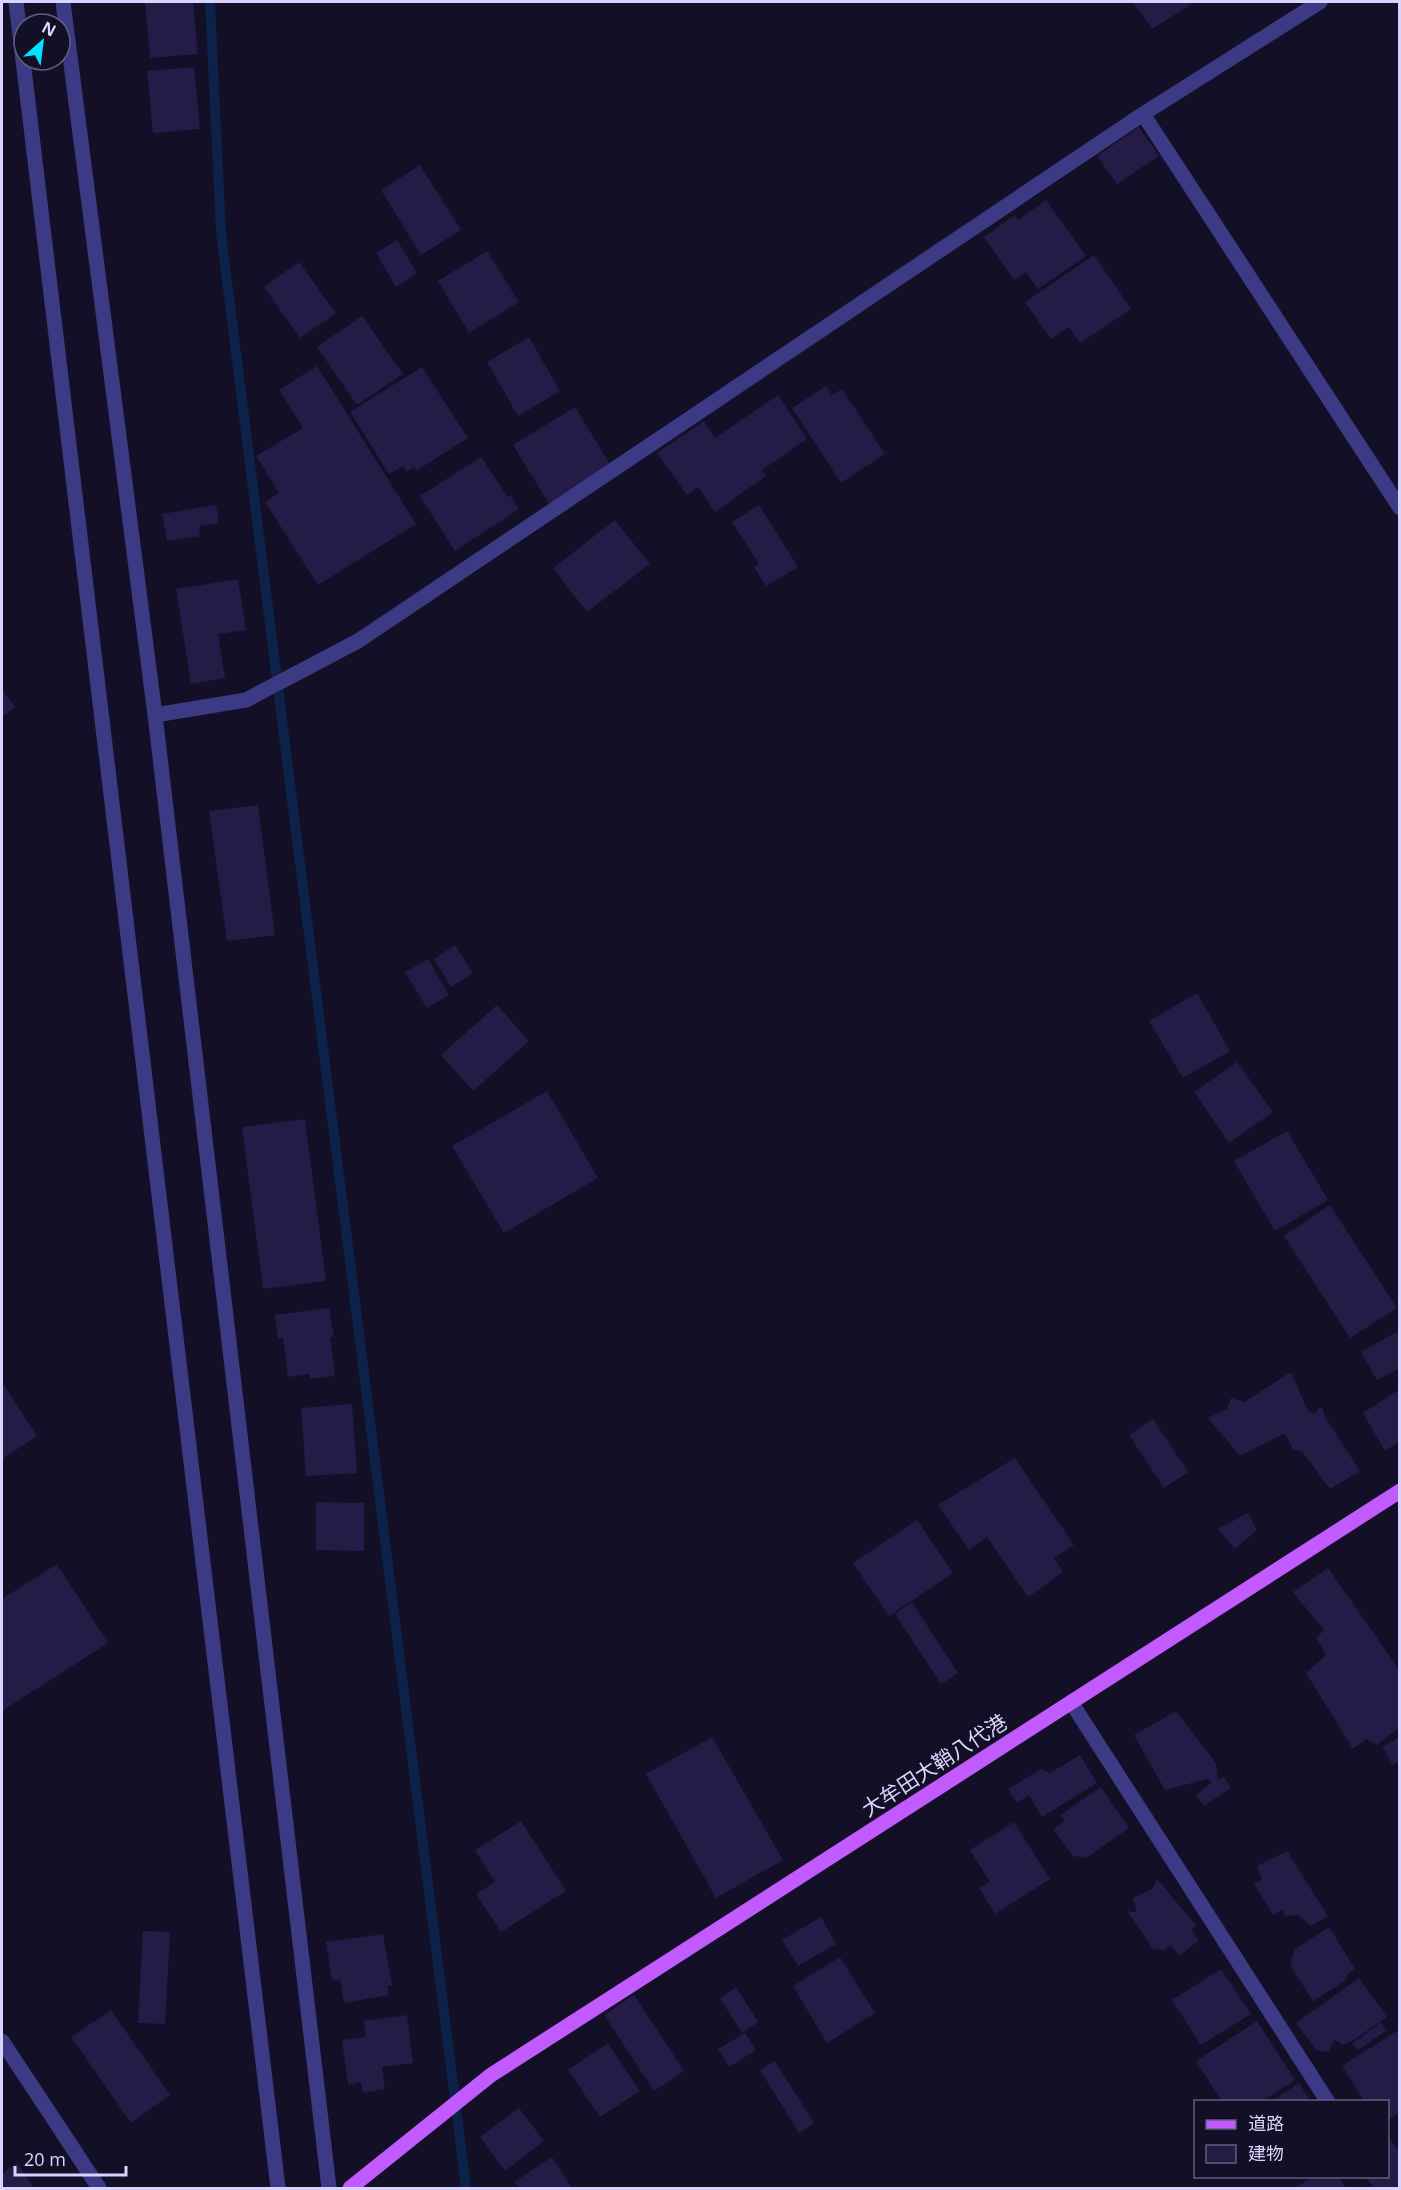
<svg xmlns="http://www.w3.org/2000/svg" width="1401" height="2190" font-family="'Open Sans','Noto Sans JP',sans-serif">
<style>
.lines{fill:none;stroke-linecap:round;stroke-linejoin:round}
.stream{stroke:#0c2248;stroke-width:10}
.building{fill:#241b47}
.minor{stroke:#3d3a85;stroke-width:15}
.major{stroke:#c25bff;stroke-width:15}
.labels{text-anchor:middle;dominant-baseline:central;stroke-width:5;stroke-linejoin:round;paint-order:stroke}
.street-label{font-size:21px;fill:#d9d4ff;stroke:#130f26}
</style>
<rect width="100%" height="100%" fill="#130f26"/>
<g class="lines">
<path class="stream" d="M210 2 221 233 466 2188"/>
</g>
<path class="building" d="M145 2H193L198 54 150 58Z
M1133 2H1195L1152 29Z
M194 67 200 129 153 133 147 71Z
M1139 127 1159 156 1117 184 1097 156Z
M420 165 461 230 421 255 381 190Z
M1046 200 1086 256 1038 289 1026 272 1014 280 984 237 1015 215 1018 220Z
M397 240 417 273 396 287 376 253Z
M487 251 519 302 469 333 438 281Z
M1094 255 1131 309 1080 343 1069 327 1051 339 1025 302Z
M299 262 336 313 300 338 264 287Z
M362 316 403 374 357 405 317 347Z
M529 337 560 391 518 416 487 362Z
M317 366 416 524 318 585 265 502 279 493 256 456 303 428 279 390Z
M422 367 468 438 416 471 414 467 407 472 403 466 389 474 350 412Z
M826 386 832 395 842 389 885 454 841 483 792 408Z
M778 395 807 439 762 470 766 476 715 512 698 487 687 495 657 453 704 421 715 438Z
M575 407 613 469 551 507 513 445Z
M481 457 508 497 510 495 519 509 455 551 420 496Z
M216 505 219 523 199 526 200 536 167 541 162 514Z
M759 505 798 567 766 586 754 567 759 564 732 522Z
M615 520 650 564 587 612 553 568Z
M238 579 246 630 218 634 225 678 191 684 176 589Z
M2 689 15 707 2 717Z
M258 805 275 935 227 941 209 811Z
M455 945 473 973 451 987 434 959Z
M428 959 449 995 427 1008 405 972Z
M1197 993 1230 1051 1183 1078 1149 1021Z
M497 1005 529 1041 473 1091 441 1055Z
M1237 1062 1273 1112 1229 1143 1194 1092Z
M547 1091 598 1178 504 1233 452 1146Z
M305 1119 326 1281 263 1289 242 1127Z
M1287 1131 1328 1200 1275 1231 1234 1161Z
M1330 1205 1397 1308 1350 1338 1284 1236Z
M329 1308 334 1337H330L335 1376 310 1379 309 1374 288 1377 283 1338 278 1339 275 1315Z
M1400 1330V1368L1377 1380 1361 1352Z
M1291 1372 1308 1411 1315 1414 1319 1407 1323 1409 1325 1417 1360 1471 1330 1489 1302 1451 1293 1449 1285 1433 1240 1456 1208 1418 1227 1409 1231 1398 1244 1402Z
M2 1382 37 1436 2 1459Z
M1400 1389V1441L1385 1451 1363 1413Z
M352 1404 357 1473 306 1476 301 1408Z
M1153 1419 1188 1472 1164 1488 1129 1435Z
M1015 1458 1074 1545 1054 1558 1063 1572 1028 1597 987 1537 969 1550 938 1505Z
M316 1502 364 1503V1551L316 1550Z
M1248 1513 1257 1530 1235 1549 1218 1529Z
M917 1520 953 1573 889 1616 853 1563Z
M57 1564 108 1643 2 1711V1599Z
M1328 1568 1400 1671V1727L1377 1745 1366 1739 1353 1749 1306 1673 1326 1655 1316 1638 1324 1630 1293 1592Z
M912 1602 958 1673 941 1684 895 1614Z
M1176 1711 1216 1763 1218 1780 1224 1777 1231 1788 1204 1806 1196 1795 1212 1782 1207 1779 1165 1790 1134 1735Z
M712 1737 783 1860 716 1898 646 1774Z
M1400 1737V1760L1393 1765 1382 1747Z
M1080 1755 1097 1783 1042 1817 1029 1795 1017 1803 1008 1789 1041 1769 1050 1773Z
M1101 1787 1129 1828 1086 1858 1073 1856 1053 1829 1065 1821 1060 1815Z
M521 1821 566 1891 501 1932 476 1894 495 1882 475 1850Z
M1014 1822 1050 1879 995 1914 979 1888 990 1882 970 1850Z
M1287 1851 1328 1916 1311 1926 1298 1915 1285 1916 1283 1910 1273 1915 1254 1884 1262 1879 1257 1866Z
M1157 1879 1196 1925 1191 1930 1199 1940 1180 1956 1170 1945 1165 1950 1153 1949 1128 1912H1137L1133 1898 1152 1889Z
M821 1917 836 1944 798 1966 782 1940Z
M1329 1927 1355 1969 1348 1973 1345 1981 1313 2001 1290 1965 1295 1949Z
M143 1931 170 1932 165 2024 138 2023Z
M383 1934 392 1985 387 1986 389 1995 344 2003 340 1979 332 1980 326 1942Z
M840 1957 875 2013 827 2043 793 1986Z
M1221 1969 1251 2014 1201 2045 1172 2000Z
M1359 1978 1387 2017 1354 2040 1343 2045 1335 2040 1328 2052 1316 2050 1296 2023Z
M736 1987 758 2022 742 2033 720 1998Z
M634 1995 684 2071 654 2091 604 2015Z
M111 2010 170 2095 131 2123 71 2037Z
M407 2015 413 2063 382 2067 385 2089 363 2093 361 2082 348 2085 342 2040 366 2037 364 2021Z
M1257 2021 1295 2080 1261 2102H1222L1196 2061Z
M1381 2022 1387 2030 1358 2050 1352 2044Z
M1400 2029V2112L1388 2120V2102H1365L1342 2066Z
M745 2033 756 2050 729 2067 718 2049Z
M608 2043 640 2091 600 2117 568 2070Z
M775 2061 814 2123 799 2133 760 2070Z
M1299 2083 1311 2102H1270Z
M519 2108 544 2141 505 2171 480 2137Z
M1388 2137 1400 2153V2188H1374L1365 2176H1388Z
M552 2157 572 2188H519L514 2182Z
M17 2163 34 2188H2V2174Z
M1314 2176H1338L1346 2188H1295Z"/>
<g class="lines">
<path class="minor" d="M16 2 278 2188
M63 2 155 715 329 2188
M1143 114 1400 508
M155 715 246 700 358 641 1143 114 1320 2
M1071 1702 1328 2102
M2 2041 99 2188"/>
<path class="major" d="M350 2188 491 2075 1400 1491"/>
</g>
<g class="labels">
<g class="street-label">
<text transform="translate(934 1765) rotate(-33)">大牟田大鞘八代港</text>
</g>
</g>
<rect width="1401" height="2190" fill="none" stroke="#d9d4ff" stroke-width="6"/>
<rect x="1194" y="2100" width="195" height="78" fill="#130f26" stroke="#625e7d" stroke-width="1.5"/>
<rect x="1206" y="2120" width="30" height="9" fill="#c25bff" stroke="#625e7d" stroke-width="1.5"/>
<text x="1248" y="2130" font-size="18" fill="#d9d4ff">道路</text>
<rect x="1206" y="2145" width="30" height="18" fill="#241b47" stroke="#625e7d" stroke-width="1.5"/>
<text x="1248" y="2160" font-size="18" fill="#d9d4ff">建物</text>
<g transform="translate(42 42) rotate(28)"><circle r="28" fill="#130f26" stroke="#625e7d" stroke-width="1.5"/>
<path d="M0-4.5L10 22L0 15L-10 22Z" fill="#00e5ff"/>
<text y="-9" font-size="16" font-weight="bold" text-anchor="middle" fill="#d9d4ff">N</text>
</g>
<path d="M15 2166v9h111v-9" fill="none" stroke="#d9d4ff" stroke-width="3"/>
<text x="24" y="2166" font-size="18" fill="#d9d4ff" stroke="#130f26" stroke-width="4.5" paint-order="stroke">20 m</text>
</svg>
